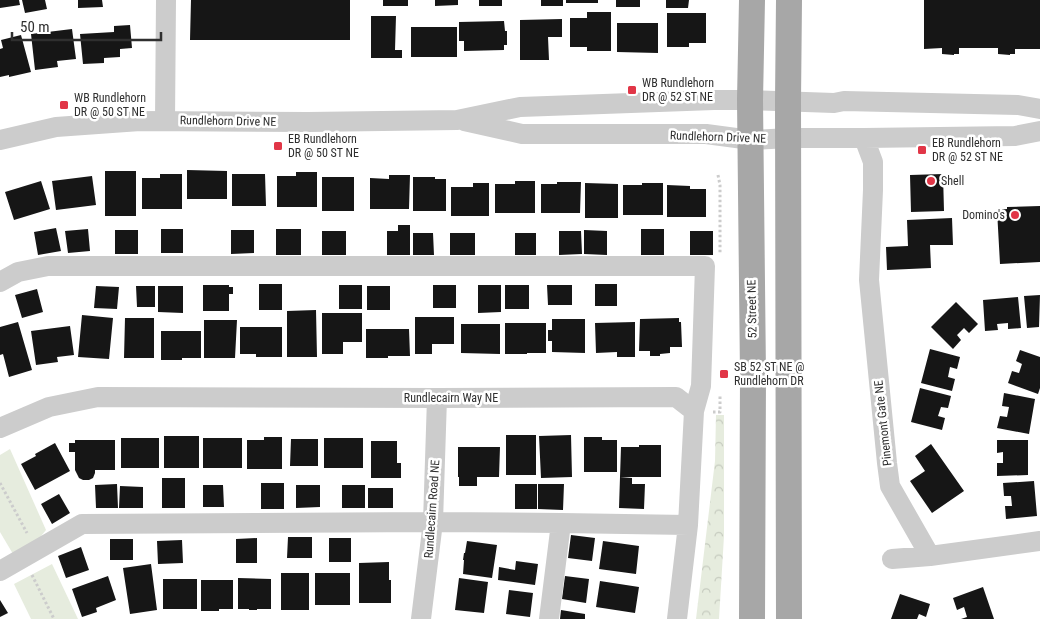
<svg xmlns="http://www.w3.org/2000/svg" width="1040" height="619" font-family="'Roboto Condensed',sans-serif">
<style>
.green{fill:#e6ecde}
.forest{fill:url(#forest-crowns)}
.building{fill:#161616}
.lines{fill:none;stroke-linecap:round;stroke-linejoin:round}
.path{stroke:#ccc;stroke-width:3;stroke-dasharray:2.5 2.5;stroke-linecap:butt}
.minor{stroke:#ccc;stroke-width:20}
.major{stroke:#a7a7a7;stroke-width:26}
.poi-dot{fill:#e13647;stroke:#fff;stroke-width:2}
.labels{text-anchor:middle;dominant-baseline:central;stroke-width:5;stroke-linejoin:round;paint-order:stroke}
.poi-label{font-size:12px;fill:#2f2f2f;stroke:#fff;text-anchor:start}
.street-label{font-size:12px;fill:#2f2f2f;stroke:#fff}
</style>
<defs>
<pattern id="forest-crowns" width="20" height="18" patternUnits="userSpaceOnUse" patternTransform="scale(1.25)"><rect width="20" height="18" fill="#e6ecde"/><path d="M2 6a3 3 0 1 1 6 0M12 15a3 3 0 1 1 6 0" fill="none" stroke="#c6cbbf"/></pattern>
</defs>
<rect width="100%" height="100%" fill="#fff"/>
<path class="green" d="M10 449 46 530 33 546 13 554 0 532V455Z
M52 564 78 619H31L14 584Z"/>
<path class="forest" d="M716 415H724V536L719 619H696L715 461Z"/>
<path class="building" d="M0 0H19L20 5 0 8Z
M22 0H45L47 9 25 13Z
M78 0H102L103 7 78 8Z
M191 0H350V40H190Z
M383 0H408V6H383Z
M435 0H458V5L435 6Z
M479 0H502V6H479Z
M541 0H563V6H541Z
M566 0H598V3H566Z
M616 0H640V7H616Z
M666 0H689L688 8H666Z
M924 0H1040V49H1015V54H1010V55L998 54V48H959V54H954V55L942 54V48L924 49Z
M587 12H611V51H587V47H570V18H587Z
M667 13H706V43H689V47H667Z
M371 16H396L395 50H402V58H371Z
M562 19V37H548L549 60H520V20Z
M504 21 505 31H507V45H504V50L464 51V41H459V22Z
M617 23H658V53L617 52Z
M130 25 132 48 120 49V57L104 58V63L83 64 80 34 114 32V26Z
M411 27H457V57H411Z
M72 29 76 59 57 61 58 67 35 70 31 34Z
M21 35 31 72 9 77V75L0 77V49L3 48 1 40Z
M187 170 227 171V199H187Z
M105 171H136V216H105Z
M296 172H317V207H277V176H296Z
M160 174H182V209H142V178H160Z
M232 174H265L266 206H232Z
M943 174 944 211 911 212 910 175Z
M389 175H410L409 209H370V178L389 179Z
M92 176 96 205 56 210 52 181Z
M322 177H354V211H322Z
M413 177H435V179H446V211H413Z
M41 181 50 209 14 220 5 192Z
M515 181H535V213H495V184H515Z
M557 182H581L580 213H541V184H557Z
M473 183H489V216H451V187H473Z
M585 183 618 184V218H585Z
M642 183H663V215H623V185H642Z
M667 185 690 186V189H706V217H667Z
M1040 206V262L1000 264 997 210 1007 209V207Z
M952 218 953 245H930L931 268 887 270 886 247 908 246 907 220Z
M398 225H410V255H387V231H398Z
M56 228 61 251 38 255 34 232Z
M88 229 90 251 68 253 65 231Z
M161 229H183V253H161Z
M276 229H301V255H276Z
M641 229H664V255H641Z
M115 230H138V254H115Z
M231 230H254V253L231 254Z
M584 230 607 231V255L584 254Z
M322 231H346V255H322Z
M559 231H581L582 254 559 255Z
M690 231H713V255H690Z
M413 233H433L434 255H413Z
M450 233H475V255H450Z
M515 233H536V255H515Z
M259 284H282V310H259Z
M595 284H617V306H595Z
M203 285H229V287H233V294H229V311H203Z
M339 285H362V309H339Z
M433 285H456V308H433Z
M478 285H501V312L478 313Z
M505 285H529V309H505Z
M547 285H572V305H548Z
M96 286 119 287 117 309 94 308Z
M136 286H155V307H137Z
M158 286H183V313L158 312Z
M367 286H390V310H367Z
M37 289 43 312 22 318 15 295Z
M1040 295 1039 327 1027 328 1024 296Z
M1018 297 1021 328 1008 329V323L997 324 998 330 985 331 983 300Z
M956 302 978 324 969 333 964 328 957 335 961 340 953 349 931 327Z
M316 310 317 357H287V311Z
M322 313H362V342H343V354H322Z
M82 315 113 318 109 359 78 357Z
M415 317H454V344H432V354H415Z
M125 318H154V358H124Z
M679 318V322H681L682 347H670V353L660 354V356H650V351H639L640 319Z
M552 319H585V353L552 352V341H548V330H552Z
M204 320H237L235 358H204Z
M18 322 32 370 9 377 3 354 0 355V327Z
M635 322V357H617V352L596 353 595 323Z
M505 323H546V353H527V354H505Z
M461 324H500V354L461 353Z
M70 326 74 355 57 357 58 362 36 365 31 331Z
M240 327H282V357H256V354H240Z
M366 329H409L410 356H388V358H366Z
M161 331H201V358H182V360H161Z
M930 349 960 357 957 369 950 367 948 377 955 379 952 391 921 383Z
M1020 350 1040 357V388L1038 394 1008 383 1012 371 1019 373 1022 364 1016 361Z
M920 388 951 396 948 408 941 407 938 416 945 418 942 430 911 422Z
M1004 393 1035 399 1029 434 997 428 1000 416 1007 417 1009 407 1002 406Z
M506 435H536V475H506Z
M571 435 572 477 541 478 539 436Z
M164 436H199V468H164Z
M264 437H282V469H247V440H264Z
M584 437H602V440H617V472H584Z
M121 438H159V468H121Z
M203 438H242V468H203Z
M324 438H363V468H324Z
M291 439H318V466H290Z
M75 440H115V470H95V473L93 478 89 480H83L79 478 75 470V452H69V443H75Z
M997 440H1028V475L997 476V463H1003V452L997 453Z
M371 441H397V463H401V478H371Z
M55 443 70 471 35 490 21 464 36 456 35 454Z
M931 444 964 491 932 513 910 481 925 471 915 456Z
M639 445H661V477H620L621 447H639Z
M458 447H500L499 477H477V486H459V477H458Z
M620 477 632 478V484H645L644 509 619 508Z
M162 478H185V508H162Z
M1034 481 1037 516 1006 519 1005 506H1012L1011 496H1004L1003 483Z
M261 483H284V509H261Z
M117 484 118 508H96L95 485Z
M515 484H537V509H515Z
M538 484H564L563 510 538 509Z
M203 485H223L224 507H203Z
M296 485H320V507L296 508Z
M342 485H365V508H342Z
M120 486 143 487V508H119Z
M368 488H393V508H368Z
M59 494 70 513 52 524 41 504Z
M571 535 595 538 592 561 568 558Z
M288 537H312V558H287Z
M257 538V563H236V539Z
M329 538H351V562H329Z
M110 539H133V560H110Z
M182 540 183 563 158 564 157 541Z
M467 541 497 545 492 578 463 574 464 560H463L464 553H465Z
M603 541 639 546 636 574 599 569Z
M81 547 89 570 66 578 58 556Z
M516 561 538 564 535 585 498 580 499 567 515 570Z
M389 562V580H391V603H359V563Z
M151 564 157 610 130 614 123 568Z
M281 573H309V610H281Z
M315 573H350V605H315Z
M108 576 116 600 96 608 97 612 82 617 72 589Z
M565 576 589 579 586 603 562 599Z
M238 578 271 579V609H257V610H249V609H238Z
M459 578 488 582 484 613 455 610Z
M163 579H197V609H163Z
M201 580H233V609H219V611H201Z
M600 581 639 587 635 613 596 607Z
M983 587 994 619H961L967 617 964 607 957 610 953 598Z
M509 590 533 593 530 617 506 614Z
M900 594 930 604 926 617 919 614 917 619H891Z
M0 600 8 613 0 617Z
M561 610 585 614V619H560Z"/>
<g class="lines">
<path class="path" d="M718 175 720 185V254
M713 412H720V395
M0 483 27 533
M32 575 54 619"/>
<path class="minor" d="M165 121 166 0
M464 121 522 134H706L751 140 789 138H864L1015 136 1040 131
M864 138 873 162V190L869 280 887 463 890 486 930 556
M0 140 56 127 140 121 308 122 457 120 520 107 714 100H750L834 103 844 101 1018 105 1040 109
M0 282 18 272 48 266H705L701 386 694 411
M0 428 49 407 98 397 437 398 676 397 694 411 688 525 677 619
M892 559 930 556 1040 541
M0 571 82 524 433 522 561 523
M421 619 433 522 437 398
M549 619 561 523 688 525"/>
<path class="major" d="M752 0 750 100 753 375 752 619
M789 619 788 101 789 0"/>
</g>
<g class="poi-dot">
<rect x="627" y="85" width="10" height="10" rx="2.5"/>
<rect x="59" y="100" width="10" height="10" rx="2.5"/>
<rect x="273" y="141" width="10" height="10" rx="2.5"/>
<rect x="917" y="145" width="10" height="10" rx="2.5"/>
<circle cx="931" cy="181" r="5"/>
<circle cx="1015" cy="215" r="5"/>
<rect x="719" y="369" width="10" height="10" rx="2.5"/>
</g>
<g class="labels">
<g class="poi-label">
<text x="642" y="83">WB Rundlehorn<tspan x="642" dy="14">DR @ 52 ST NE</tspan></text>
<text x="74" y="98">WB Rundlehorn<tspan x="74" dy="14">DR @ 50 ST NE</tspan></text>
<text x="288" y="139">EB Rundlehorn<tspan x="288" dy="14">DR @ 50 ST NE</tspan></text>
<text x="932" y="143">EB Rundlehorn<tspan x="932" dy="14">DR @ 52 ST NE</tspan></text>
<text x="941" y="181">Shell</text>
<text x="1005" y="215" text-anchor="end">Domino's</text>
<text x="734" y="367">SB 52 ST NE @<tspan x="734" dy="14">Rundlehorn DR</tspan></text>
</g>
<g class="street-label">
<text transform="translate(228 121) rotate(1)">Rundlehorn Drive NE</text>
<text transform="translate(718 137) rotate(2)">Rundlehorn Drive NE</text>
<text transform="translate(752 309) rotate(-91)">52 Street NE</text>
<text x="451" y="398">Rundlecairn Way NE</text>
<text transform="translate(883 423) rotate(-96)">Pinemont Gate NE</text>
<text transform="translate(432 509) rotate(-86)">Rundlecairn Road NE</text>
</g>
</g>
<path d="M12 32v8h149v-8" fill="none" stroke="#2f2f2f" stroke-width="2.5"/>
<text x="20" y="32" font-size="15" fill="#2f2f2f" stroke="#ffffff" stroke-width="4" paint-order="stroke">50 m</text>
</svg>
